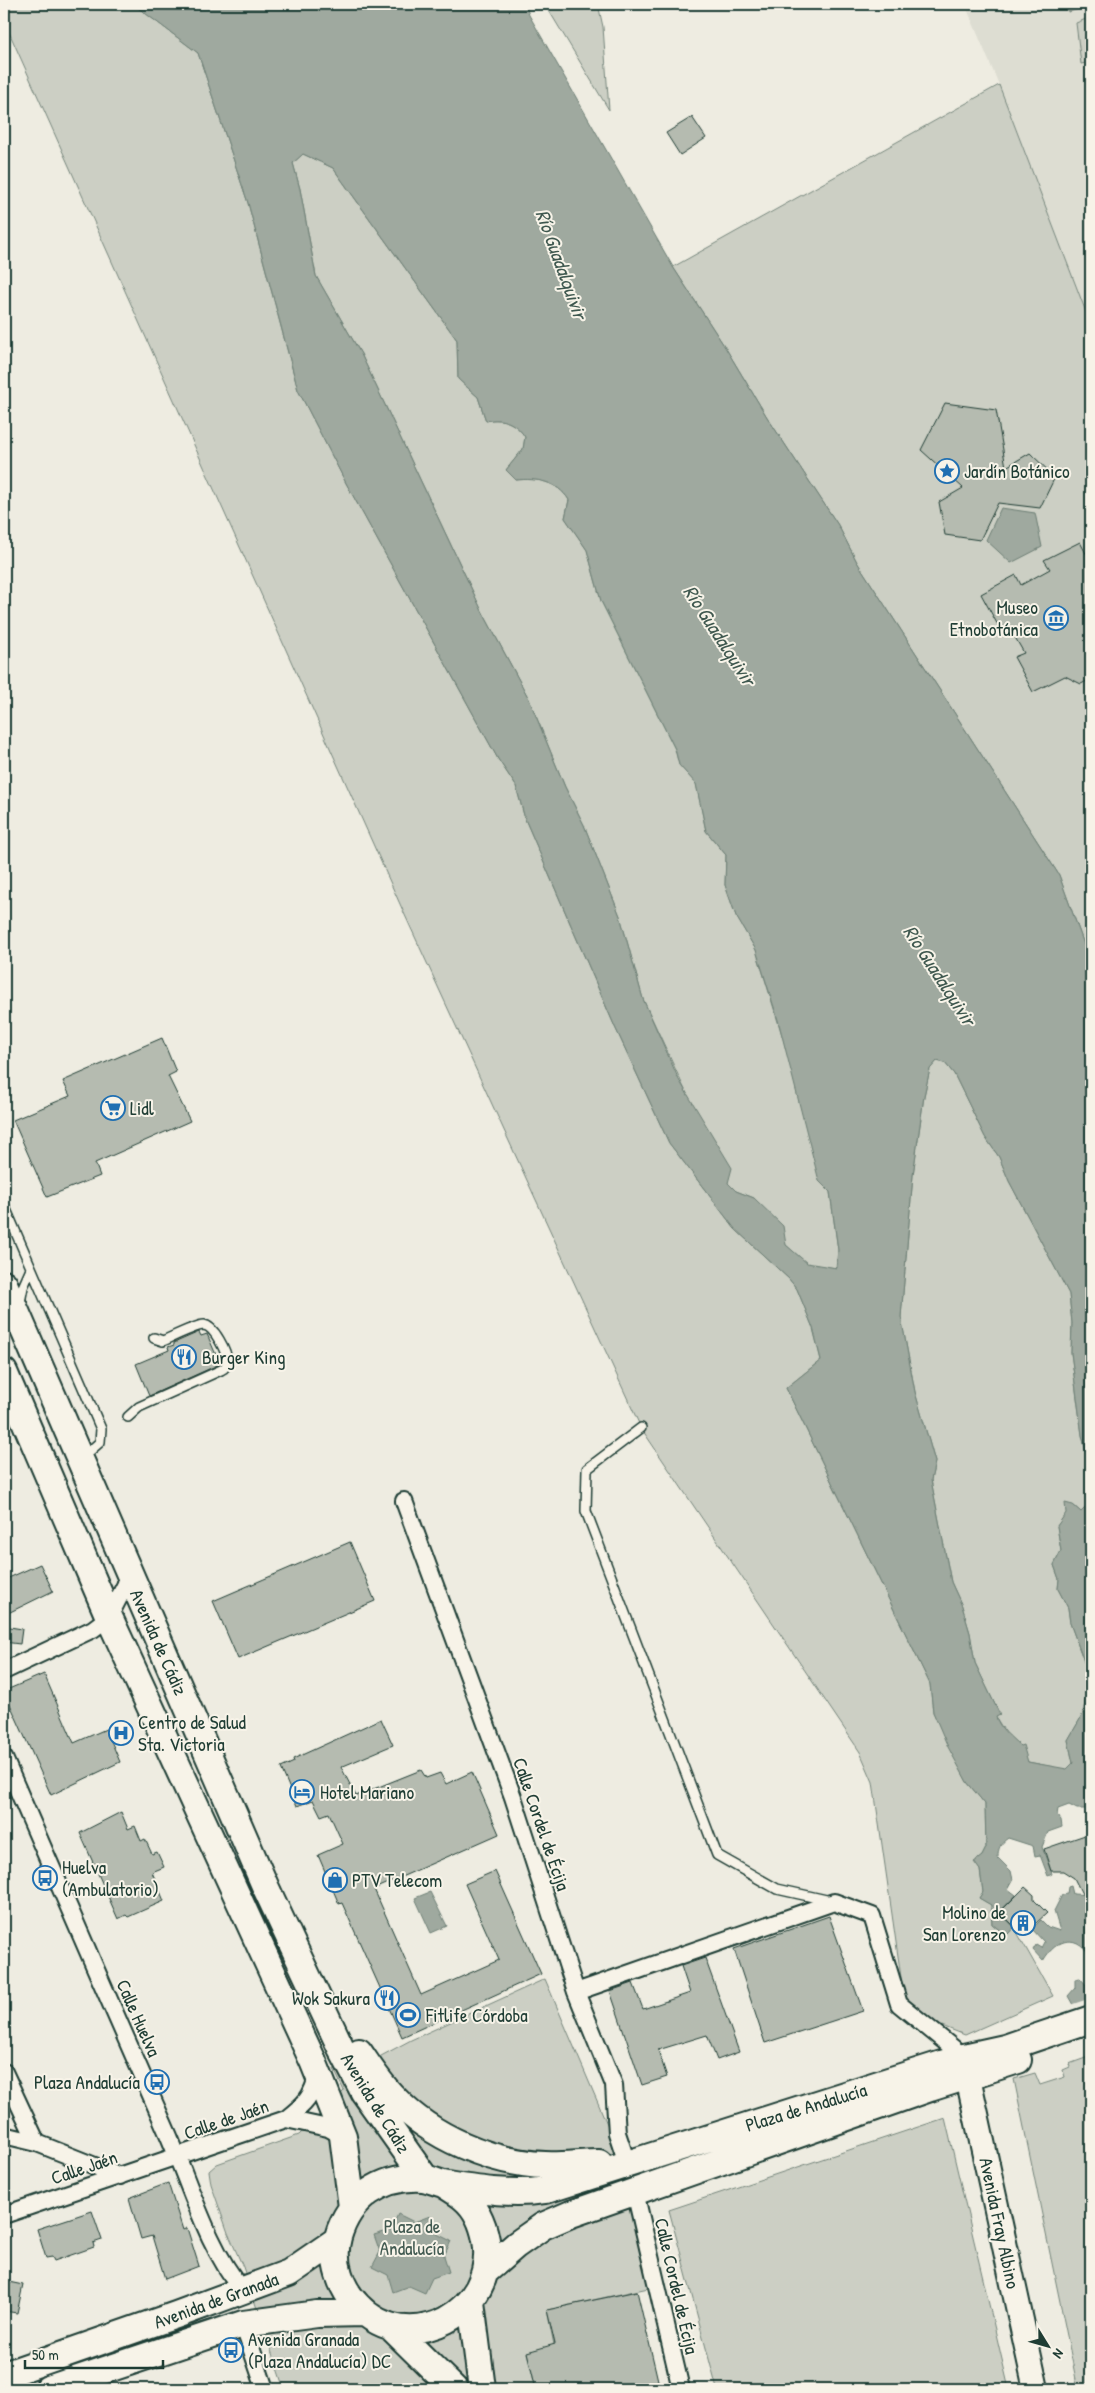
<svg xmlns="http://www.w3.org/2000/svg" width="1095" height="2393" font-family="'Patrick Hand',sans-serif">
<style>
.built{fill:#ddddd2}
.green{fill:#cccfc4;stroke:#76867c}
.water{fill:#9fa99f;stroke:#6c7e74;fill-rule:evenodd}
.pier{fill:#eeece1}
.building{fill:#b5bbb0;stroke:#1f3d34}
.lines{fill:none;stroke-linecap:round;stroke-linejoin:round}
.service-casing{stroke:#1f3d34;stroke-width:12}
.minor-casing{stroke:#1f3d34;stroke-width:20}
.secondary-casing{stroke:#1f3d34;stroke-width:28}
.primary-casing{stroke:#1f3d34;stroke-width:30}
.service{stroke:#f7f3e8;stroke-width:9}
.minor{stroke:#f7f3e8;stroke-width:16}
.secondary{stroke:#f7f3e8;stroke-width:24}
.primary{stroke:#f7f3e8;stroke-width:26}
.labels{text-anchor:middle;dominant-baseline:central;stroke-width:4;stroke-linejoin:round;paint-order:stroke}
.poi-label{font-size:19px;fill:#1f3d34;stroke:#f7f3e8;text-anchor:start}
.street-label{font-size:19px;fill:#1f3d34;stroke:#f7f3e8}
.park-label{font-size:19px;fill:#425a51;stroke:#f7f3e8}
.water-label{font-size:20px;font-style:italic;fill:#3f584f;stroke:#f7f3e8}
</style>
<rect width="100%" height="100%" fill="#eeece1"/>
<filter id="ink" filterUnits="userSpaceOnUse"><feTurbulence type="fractalNoise" baseFrequency=".02" numOctaves="2"/><feDisplacementMap in="SourceGraphic" scale="10" xChannelSelector="R" yChannelSelector="G"/><feConvolveMatrix kernelMatrix="1 2 1 2 8 2 1 2 1" color-interpolation-filters="sRGB"/></filter>
<g filter="url(#ink)">
<path class="built" d="M965 4H1091V325L999 85Z"/>
<path class="green" d="M4 4H133L198 53 248 203 298 390 346 483 498 759 516 786 525 819 615 1027 669 1143 735 1229 789 1279 797 1289 813 1328 821 1360 786 1388 930 1684 933 1712 967 1782 985 1804 986 1848 982 1856 975 1862 980 1870 983 1892 979 1898 991 1905 992 1924 1002 1932 1008 1934 1014 1927 1053 1996 965 2035 906 2012 873 1782 860 1752 641 1428 404 913 4 21Z
M545 4H598L603 27 609 110Z
M1066 4H1091V6L1068 12Z
M1091 17V62L1081 64 1076 23Z
M999 85 1091 325V964L1059 875 857 562 838 525 767 417 725 347 673 267Z
M303 154 333 168 457 340 458 379 478 397 486 421C503 417 516 423 525 437L523 449 506 470 516 480C537 478 557 481 569 500L565 518 587 550 601 601 675 749 679 765 696 783 706 831 726 855 725 885 736 916 756 950 830 1192 838 1250 836 1268 807 1264 786 1245 754 1198 736 1191 728 1183 643 999 620 916 584 825 565 787 529 699 481 609 361 354 316 276 300 189 293 163Z
M937 1061 945 1063 954 1074 985 1137 999 1157 1009 1181 1069 1294 1072 1323 1071 1353 1082 1435 1091 1474V1509L1085 1508 1081 1512 1073 1505 1057 1526 1061 1551 1054 1565 1059 1579 1058 1589 1068 1608 1070 1623 1086 1667 1087 1691 1083 1714 1068 1740 1073 1763 1068 1770 1028 1762 1020 1746 1008 1737 995 1716 1000 1715 975 1663 970 1633 962 1606 951 1582 931 1480 935 1462 915 1392 901 1317 913 1175 924 1096 930 1069Z
M545 1979 610 2131 637 2224 653 2287 547 2310 554 2345 527 2353 536 2389H284L243 2267 228 2233 211 2184 209 2171 217 2164 299 2135 344 2091 334 2069 337 2068 365 2071 381 2056 411 2040Z
M1091 2056V2389H1078L1014 2079 1035 2073 1040 2085 1065 2077 1063 2070 1070 2067 1069 2064Z
M945 2118 1009 2389H717L669 2210Z"/>
<path class="water" d="M133 4H525L529 15 673 267 725 347 767 417 838 525 857 562 1059 875 1091 964V1474L1082 1435 1071 1353 1072 1323 1069 1294 1009 1181 999 1157 985 1137 954 1074 945 1063 937 1061 930 1069 924 1096 913 1175 901 1317 915 1392 935 1462 931 1480 951 1582 962 1606 970 1633 975 1663 1000 1715 996 1717C1000 1729 1011 1737 1020 1746L1023 1745 1028 1762 1067 1769 1073 1763 1068 1740 1083 1714 1087 1691 1086 1667 1070 1623 1068 1608 1058 1589 1059 1579 1054 1565 1061 1551 1057 1526 1066 1513 1065 1503 1073 1505 1081 1512 1085 1508 1091 1509V1809H1077L1069 1805 1058 1809 1057 1815 1061 1820 1062 1827 1048 1832 1042 1847 1052 1874 1048 1876 1040 1855 1035 1856 1033 1846 1008 1838C1000 1844 998 1848 998 1858L1011 1871 1013 1880 1008 1889 1016 1895 999 1912 1014 1927 1008 1934 1002 1932 992 1924 991 1905 979 1898 983 1892 980 1870 974 1862 982 1856 986 1848 985 1804 967 1782 948 1747 933 1712 930 1684 786 1388 821 1360 813 1328 797 1289 789 1279 735 1229 669 1143 615 1027 525 819 516 786 498 759 346 483 298 390 248 203 198 53ZM303 154 333 168 457 340 458 379 478 397 486 421C503 417 516 423 525 437L523 449 506 470 516 480C537 478 557 481 569 500L565 518 587 550 601 601 675 749 679 765 696 784 706 831 726 855 725 885 736 916 756 950 778 1020 819 1181 830 1192 838 1250 837 1268 807 1263 786 1245 783 1226 754 1198 736 1191 728 1183 732 1168 679 1080 643 999 620 916 584 825 565 787 529 699 481 609 361 354 316 276 300 189 293 163Z
M1001 508 1035 513 1042 547 1011 563 986 540Z
M1071 1886 1073 1894 1091 1895V1959C1079 1932 1056 1938 1043 1961L1033 1950 1036 1945 1041 1948 1044 1942 1032 1929 1041 1920 1048 1927 1060 1931 1054 1911 1062 1895 1067 1894 1068 1887Z
M430 1892 447 1926 431 1933 415 1898Z
M1080 1978 1088 1987 1091 1986V2037L1068 1996 1075 1988V1979Z
M398 2214 414 2222 430 2216 435 2233 451 2241 444 2256 449 2272 432 2278 425 2293 409 2286 393 2292 388 2275 372 2267 380 2252 374 2235 391 2230Z"/>
<path class="pier" d="M1091 1998V2039L1070 2005Z"/>
<path class="building" d="M692 117 706 138 680 155 666 133Z
M945 403 996 410 1006 467 1030 453 1055 477 1040 508 998 503 980 540 945 535 939 502 963 488 921 450Z
M1080 542 1091 563V679L1081 684 1065 676 1033 692 1014 657 1024 653 1008 625 1000 629 981 594 1016 575 1021 585 1050 569 1044 560Z
M162 1038 176 1072 168 1076 190 1121 95 1163 100 1176 47 1197 13 1120 70 1096 63 1081Z
M199 1332 201 1336 207 1334 220 1364 149 1396 136 1364 169 1350 168 1347 174 1345V1343Z
M350 1542 375 1601 238 1659 213 1601Z
M40 1564 53 1591 4 1615V1580Z
M4 1626 22 1629 20 1644 4 1642Z
M44 1674 74 1743 106 1729 120 1762 51 1795 4 1691Z
M381 1719 393 1745 341 1767 356 1796 421 1770 426 1778 440 1773 446 1784 472 1772 499 1834 374 1889 421 1995 499 1960 465 1884 495 1871 541 1974 402 2037 342 1903 339 1904 318 1855 343 1844 329 1813 321 1816 313 1800 297 1806 281 1768 294 1762 293 1759Z
M121 1812 128 1829 135 1826 141 1841 145 1839 152 1854 157 1852 164 1867 152 1872 164 1901 128 1917 126 1915 118 1919 80 1833Z
M1091 1833V1912L1074 1878 1063 1871H1051L1044 1849Z
M1025 1887 1034 1895V1900L1047 1913 1023 1935 1000 1912Z
M829 1916 863 2011 765 2043 734 1949Z
M705 1958 739 2052 717 2060 707 2035 658 2050 667 2077 642 2085 610 1991 633 1983 643 2009 690 1993 681 1966Z
M168 2183 183 2230 187 2228 199 2266 165 2279 152 2236 141 2239 129 2198Z
M92 2211 102 2240 93 2243 94 2247 54 2261 52 2257 46 2258 37 2229Z
M4 2281 23 2285 17 2313 4 2311Z
M637 2291 660 2389H536L527 2352 555 2344 547 2310Z"/>
<g class="lines">
<defs>
<path id="service" d="M4 1205 101 1429 100 1442 83 1457
M20 1302 23 1287 31 1269
M128 1417 139 1407 221 1370C225 1368 227 1366 227 1361 227 1352 214 1326 204 1325 196 1325 172 1337 163 1341L154 1338
M641 1428 587 1469 586 1511 717 1855 777 1889 831 1901"/>
<path id="minor" d="M404 1501 513 1797 576 1992 614 2085 617 2133 627 2163
M4 1671 93 1629 109 1617 130 1576
M4 1758C58 1883 113 2009 168 2134 189 2182 209 2252 243 2290
M576 1992 834 1902 872 1916 899 2004 964 2057
M4 2072 37 2143
M286 2119C305 2104 312 2098 318 2073
M4 2135 37 2143 120 2176
M635 2192 681 2389
M4 2215 286 2119 328 2128 343 2136
M243 2324 265 2389"/>
<path id="secondary" d="M964 2059 1036 2389"/>
<path id="primary" d="M4 1284 266 1888 341 2048 364 2092 425 2178
M4 1372 109 1617 313 2061 343 2136 352 2207
M359 2052C370 2068 380 2084 394 2098 431 2137 491 2163 545 2165 563 2166 581 2163 599 2163
M445 2185C451 2189 458 2193 464 2198 476 2208 483 2224 486 2240 498 2312 409 2360 358 2306 341 2289 331 2262 338 2237 349 2198 382 2175 423 2178 431 2179 440 2184 448 2185 481 2190 513 2195 546 2190L964 2057 1005 2048 1091 2019
M486 2271 516 2245 543 2226 571 2214 930 2088 1018 2060
M471 2302 482 2389
M391 2327 454 2389
M4 2375 176 2315 289 2273 337 2240
M48 2389 243 2324 317 2314 364 2313"/>
</defs>
<use href="#service" class="service-casing"/>
<use href="#minor" class="minor-casing"/>
<use href="#secondary" class="secondary-casing"/>
<use href="#primary" class="primary-casing"/>
<use href="#service" class="service"/>
<use href="#minor" class="minor"/>
<use href="#secondary" class="secondary"/>
<use href="#primary" class="primary"/>
</g>
</g>
<defs>
<symbol id="sight-ring" viewBox="-11 -11 22 22"><circle r="9.5" fill="#f7f3e8" stroke="#1f6fb2" stroke-width="1.5"/><path d="M0-6L1.8-2.2L6-1.7L2.9 1.2L3.7 5.4L0 3.3L-3.7 5.4L-2.9 1.2L-6-1.7L-1.8-2.2Z" fill="#1f6fb2"/></symbol>
<symbol id="museum-ring" viewBox="-11 -11 22 22"><circle r="9.5" fill="#f7f3e8" stroke="#1f6fb2" stroke-width="1.5"/><path d="M0-6L6-3V-2H-6V-3ZM-5-1h2V3h-2ZM-1-1h2V3h-2ZM3-1h2V3H3ZM-6 4H6V6H-6Z" fill="#1f6fb2"/></symbol>
<symbol id="supermarket-ring" viewBox="-11 -11 22 22"><circle r="9.5" fill="#f7f3e8" stroke="#1f6fb2" stroke-width="1.5"/><path d="M-6-5.5h2.5l.6 2H6L4.5 2H-2.5L-4.4-4H-6ZM-1.5 3.2a1.3 1.3 0 1 0 .1 0ZM3 3.2a1.3 1.3 0 1 0 .1 0Z" fill="#1f6fb2"/></symbol>
<symbol id="restaurant-ring" viewBox="-11 -11 22 22"><circle r="9.5" fill="#f7f3e8" stroke="#1f6fb2" stroke-width="1.5"/><path d="M-5-6h1v4h1v-4h1v4h1v-4h1v5L-1.5 .5V6h-2V.5L-5-1ZM5-6V6H3V1.5H1.5Q1.5-4 5-6Z" fill="#1f6fb2"/></symbol>
<symbol id="hospital-ring" viewBox="-11 -11 22 22"><circle r="9.5" fill="#f7f3e8" stroke="#1f6fb2" stroke-width="1.5"/><path d="M-5-5h3v3.5h4V-5h3V5h-3V1.5h-4V5h-3Z" fill="#1f6fb2"/></symbol>
<symbol id="hotel-ring" viewBox="-11 -11 22 22"><circle r="9.5" fill="#f7f3e8" stroke="#1f6fb2" stroke-width="1.5"/><path d="M-6-4.5h1.5V1H6V5H4.5V3h-9V5H-6ZM-4 0a1.8 1.8 0 1 1 3.6 0ZM.5 0V-2.5h3Q6-2.5 6 0Z" fill="#1f6fb2"/></symbol>
<symbol id="bus-ring" viewBox="-11 -11 22 22"><circle r="9.5" fill="#f7f3e8" stroke="#1f6fb2" stroke-width="1.5"/><path d="M-5-6H5V4H4V6H2V4H-2V6H-4V4H-5ZM-3.5-4V0h7V-4ZM-3.5 1.2v1.5H-2V1.2ZM2 1.2v1.5H3.5V1.2Z" fill="#1f6fb2"/></symbol>
<symbol id="shop-ring" viewBox="-11 -11 22 22"><circle r="9.5" fill="#f7f3e8" stroke="#1f6fb2" stroke-width="1.5"/><path d="M-5-2.5h2.3a2.7 3.5 0 0 1 5.4 0H5L5.5 6h-11ZM-1.5-2.5h3a1.5 2.3 0 0 0-3 0Z" fill="#1f6fb2"/></symbol>
<symbol id="building-ring" viewBox="-11 -11 22 22"><circle r="9.5" fill="#f7f3e8" stroke="#1f6fb2" stroke-width="1.5"/><path d="M-4-6H4V6H1V3H-1V6H-4ZM-2.5-4.3h1.7v1.8h-1.7ZM.8-4.3h1.7v1.8H.8ZM-2.5-1h1.7V.8h-1.7ZM.8-1h1.7V.8H.8Z" fill="#1f6fb2"/></symbol>
<symbol id="stadium-ring" viewBox="-11 -11 22 22"><circle r="9.5" fill="#f7f3e8" stroke="#1f6fb2" stroke-width="1.5"/><path d="M0-5a6.5 5 0 1 0 0 10a6.5 5 0 1 0 0-10ZM-3.5-1.8h7v3.6h-7Z" fill="#1f6fb2"/></symbol>
</defs>
<g fill-rule="evenodd">
<use href="#sight-ring" x="933" y="457" width="28" height="28"/>
<use href="#museum-ring" x="1042" y="604" width="28" height="28"/>
<use href="#supermarket-ring" x="99" y="1094" width="28" height="28"/>
<use href="#restaurant-ring" x="170" y="1343" width="28" height="28"/>
<use href="#hospital-ring" x="107" y="1719" width="28" height="28"/>
<use href="#hotel-ring" x="288" y="1778" width="28" height="28"/>
<use href="#bus-ring" x="31" y="1864" width="28" height="28"/>
<use href="#shop-ring" x="321" y="1866" width="28" height="28"/>
<use href="#building-ring" x="1009" y="1909" width="28" height="28"/>
<use href="#restaurant-ring" x="373" y="1984" width="28" height="28"/>
<use href="#stadium-ring" x="394" y="2001" width="28" height="28"/>
<use href="#bus-ring" x="143" y="2068" width="28" height="28"/>
<use href="#bus-ring" x="217" y="2336" width="28" height="28"/>
</g>
<g class="labels">
<g class="poi-label">
<text x="964" y="471">Jardín Botánico</text>
<text x="1038" y="607" text-anchor="end">Museo<tspan x="1038" dy="22">Etnobotánica</tspan></text>
<text x="130" y="1108">Lidl</text>
<text x="202" y="1357">Burger King</text>
<text x="138" y="1722">Centro de Salud<tspan x="138" dy="22">Sta. Victoria</tspan></text>
<text x="320" y="1792">Hotel Mariano</text>
<text x="62" y="1867">Huelva<tspan x="62" dy="22">(Ambulatorio)</tspan></text>
<text x="352" y="1880">PTV Telecom</text>
<text x="1006" y="1912" text-anchor="end">Molino de<tspan x="1006" dy="22">San Lorenzo</tspan></text>
<text x="370" y="1998" text-anchor="end">Wok Sakura</text>
<text x="426" y="2015">Fitlife Córdoba</text>
<text x="140" y="2082" text-anchor="end">Plaza Andalucía</text>
<text x="248" y="2339">Avenida Granada<tspan x="248" dy="22">(Plaza Andalucía) DC</tspan></text>
</g>
<g class="street-label">
<text transform="translate(159 1642) rotate(66)">Avenida de Cádiz</text>
<text transform="translate(542 1824) rotate(71)">Calle Cordel de Écija</text>
<text transform="translate(139 2018) rotate(66)">Calle Huelva</text>
<text transform="translate(376 2103) rotate(58)">Avenida de Cádiz</text>
<text transform="translate(806 2107) rotate(-17)">Plaza de Andalucía</text>
<text transform="translate(226 2119) rotate(-19)">Calle de Jaén</text>
<text transform="translate(84 2167) rotate(-19)">Calle Jaén</text>
<text transform="translate(1000 2223) rotate(78)">Avenida Fray Albino</text>
<text transform="translate(677 2286) rotate(77)">Calle Cordel de Écija</text>
<text transform="translate(216 2300) rotate(-20)">Avenida de Granada</text>
</g>
<g class="park-label">
<text x="412" y="2226">Plaza de<tspan x="412" dy="22">Andalucía</tspan></text>
</g>
<g class="water-label">
<text transform="translate(562 264) rotate(70)">Río Guadalquivir</text>
<text transform="translate(720 635) rotate(57)">Río Guadalquivir</text>
<text transform="translate(940 975) rotate(57)">Río Guadalquivir</text>
</g>
</g>
<rect width="1095" height="2393" fill="none" stroke="#f7f3e8" stroke-width="20"/>
<rect x="10" y="10" width="1075" height="2373" fill="none" stroke="#1f3d34" stroke-width="2" filter="url(#ink)"/>
<g transform="translate(1048 2346) rotate(127)" stroke="#f7f3e8" stroke-width="4" paint-order="stroke">
<path d="M0-4L9 19L0 12L-9 19Z" fill="#1f3d34"/>
<text y="-8" font-size="14" font-weight="bold" text-anchor="middle" fill="#1f3d34">N</text>
</g>
<path d="M25 2360v8h138v-8" fill="none" stroke="#1f3d34" stroke-width="2.5"/>
<text x="32" y="2360" font-size="15" fill="#1f3d34" stroke="#f7f3e8" stroke-width="4" paint-order="stroke">50 m</text>
</svg>
